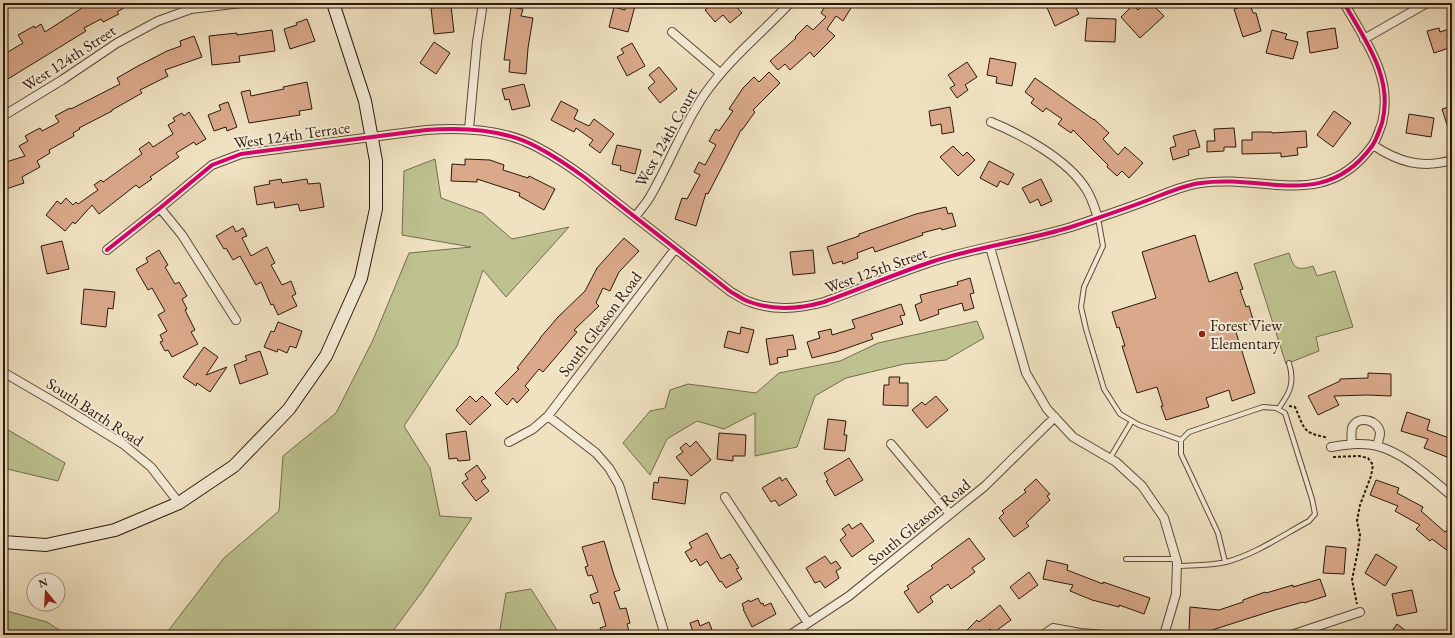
<svg xmlns="http://www.w3.org/2000/svg" width="1455" height="638" font-family="'EB Garamond',serif">
<style>
.green{fill:#bdc290;stroke:#746d4e}
.building{fill:#daa98b;stroke:#2c180c}
.lines{fill:none;stroke-linecap:round;stroke-linejoin:round}
.lane-casing{stroke:#5d4a39;stroke-width:6}
.street-casing{stroke:#5d4a39;stroke-width:10}
.secondary-casing{stroke:#2c180c;stroke-width:14}
.path{stroke:#2c180c;stroke-width:2;stroke-dasharray:3 2;stroke-linecap:butt}
.lane{stroke:#f5ecd7;stroke-width:4}
.street{stroke:#f5ecd7;stroke-width:8}
.secondary{stroke:#f5ecd7;stroke-width:12}
.cycleway-casing{stroke:#f5ecd7;stroke-width:6}
.cycleway{stroke:#d6006c;stroke-width:4}
.poi-dot{fill:#8f2418;stroke:#f5ecd7;stroke-width:1.5}
.labels{text-anchor:middle;dominant-baseline:central;stroke-width:4;stroke-linejoin:round;paint-order:stroke}
.street-label{font-size:16px;fill:#2c180c;stroke:#f5ecd7}
.poi-label{font-size:16px;fill:#2c180c;stroke:#f5ecd7;text-anchor:start}
</style>
<rect width="100%" height="100%" fill="#f0e2c1"/>
<filter id="stains"><feTurbulence type="fractalNoise" baseFrequency=".005" numOctaves="4"/><feColorMatrix values="0 0 0 0 .2 0 0 0 0 .09 0 0 0 0 .02 0 0 0 .5 -.17"/></filter>
<radialGradient id="worn" r=".72"><stop offset=".6" stop-color="#630" stop-opacity="0"/><stop offset="1" stop-color="#630" stop-opacity=".3"/></radialGradient>
<path class="green" d="M435 159 441 198 482 213 512 239 569 227 506 297 483 270 457 346 404 426 430 468 440 516 472 518 422 592 390 635H165L224 558 279 511 283 456 336 413 373 340 409 253 471 247 402 235 404 171Z
M1289 253C1294 269 1297 271 1313 266L1317 276 1335 271 1353 327 1316 337 1319 351 1286 364 1254 264Z
M977 321 984 338 946 360 904 364 846 378 815 396 797 447 755 456V413L724 429 697 421 667 439 650 475 623 443 650 411 665 408 670 390 688 384 756 393 779 373 840 361 878 343Z
M3 427 65 463 58 481 3 468Z
M531 589 560 635H499L506 593Z
M3 610 47 622 67 635H3Z"/>
<path class="building" d="M79 3H132L117 12 119 14 103 22 101 19 84 28 86 31 3 82V55L23 43 18 35 34 26 35 28 41 24 45 32 82 8Z
M714 3H733L742 13 730 23 723 15 715 22 705 10Z
M827 3H854L843 21 836 16 827 29 835 36 814 57 810 52 790 70 785 64 778 70 770 61 796 38 795 37 807 25 813 30 826 17 821 13Z
M1045 3H1062L1065 8 1074 4 1079 14 1055 26Z
M1145 3H1151L1164 16 1140 38 1121 17 1133 5 1138 10Z
M627 4 635 6 628 32 609 27 614 7 625 10Z
M1250 4 1253 13H1256L1261 31 1243 37 1234 9Z
M451 6 454 32 434 34 431 8Z
M511 7 523 9 521 16 533 18 528 48 526 74 509 72 510 60H504Z
M1087 18 1116 19 1115 42 1085 41Z
M307 19 315 41 290 49 284 29 297 25 296 23Z
M1335 28 1338 48 1310 53 1307 32Z
M1439 28 1440 32 1452 28V47L1434 53 1427 31Z
M272 30 275 51 239 56 240 62 212 65 209 36 237 33V35Z
M1272 30 1287 34 1285 39 1298 42 1293 59 1266 53Z
M194 36 202 57 165 70 168 76 140 90 142 93 112 110V111L79 128 80 129 73 133 74 136 49 150 50 153 37 161 40 167 22 177 24 183 3 190V171H6L3 163 25 156 19 146 28 141 25 136 40 128 42 131 59 122 55 116 70 108 71 109 120 84 117 78 138 66 167 51 181 46 180 41Z
M434 42 450 53 436 74 420 63Z
M632 43 645 66 627 76 617 57 624 53 621 49Z
M990 58 1016 63 1012 86 996 83 997 77 987 75Z
M967 62 977 77 965 85 968 90 957 98 950 88 955 85 948 75Z
M659 67 677 89 660 103 648 88 655 82 649 75Z
M769 72 780 83 753 110 755 112 742 130H741L708 194 706 193 696 226 675 219 682 198 687 199 700 175 694 172 699 162 705 165 716 145 709 141 716 129 719 131 733 111 729 109 743 88 754 77 759 82Z
M1035 78 1094 120V119L1109 133 1103 139 1118 155 1125 147 1143 163 1129 178 1122 171 1117 176 1107 167 1108 165 1073 130 1071 133 1058 124 1062 119 1046 108 1043 112 1031 103 1034 99 1025 92Z
M307 82 312 109 299 111 300 115 249 123 241 92 250 90 251 96 284 89 283 87Z
M524 84 530 106 512 110 509 99 505 100 502 89Z
M561 101 578 110 574 119 589 126 594 119 614 134 600 153 589 145 593 140 576 128 574 132 551 120Z
M228 102 237 127 227 131 226 127 214 131 208 115 221 110 219 105Z
M1452 106V134H1450L1442 109Z
M950 107 954 132 942 134 941 124 931 126 929 111Z
M1334 111 1351 123 1333 147 1317 135Z
M189 112 206 139 196 145 194 142 176 153 179 157 150 177 152 179 139 188 136 185 99 214 92 205 75 224 73 222 65 231 46 215 57 201 61 204 66 198 73 205 76 202 78 204 98 190 94 185 101 180 103 182 142 154 139 149 149 142 153 147 173 134 168 125 175 121 173 118 182 113 184 116Z
M1409 114 1434 118 1431 137 1406 133Z
M1234 128 1236 147H1224V151L1207 152V141H1215L1214 129Z
M1195 130 1200 147 1188 150 1189 155 1173 160 1170 148 1176 146 1173 136Z
M1306 131 1307 147 1297 148 1298 155 1281 157V153L1242 154V140H1252V132H1272V133Z
M617 145 641 150 635 174 620 170 621 166 612 164Z
M953 146 963 156 967 152 975 160 958 176 940 157Z
M465 159 490 160 504 165 503 170 528 178 529 176 555 189 544 210 519 196 520 193 477 179V182L451 181 452 164 465 165Z
M989 161 1014 174 1008 185 1000 181 997 187 980 178Z
M281 179 282 183 307 179 308 184 320 183 324 207 300 211 298 204 275 208 274 202 257 205 254 187 270 184 269 181Z
M1041 179 1052 201 1041 206 1038 199 1030 203 1022 188Z
M946 207 948 214 952 213 956 226 942 230 941 228 922 233 923 235 875 252 873 247 857 253 858 258 843 264 842 261 833 264 827 247 859 236V234L882 226 916 214Z
M233 226 236 232 243 228 247 236 242 238 251 256 267 247 275 263 271 265 282 285 291 281 296 294 292 296 297 306 278 315 273 304 271 305 261 282 256 285 240 256 233 260 226 248 224 249 216 236Z
M1195 235 1209 282 1237 272 1243 289 1240 290 1246 307 1249 306 1254 323 1235 329 1255 393 1232 401 1229 390 1206 398 1209 407 1166 420 1161 406H1163L1157 387 1137 393 1122 346H1125L1119 327 1117 328 1112 312 1156 298 1142 252Z
M624 238 639 251 619 272 610 291 603 288 596 303 599 306 574 330 577 332 543 372 539 369 525 386 529 390 517 403 513 398 507 405 495 393 519 369 517 368 540 339V338L558 317 585 291 597 268Z
M62 241 69 269 47 274 41 246Z
M159 250 168 265 165 267 175 284 179 282 187 296 182 299 187 309 185 310 195 330 191 332 198 344 172 357 168 350 165 351 160 342 163 341 160 335 167 331 158 315 165 311 152 288 148 290 136 269 148 262 146 258Z
M813 250 815 273 793 275 790 252Z
M970 278 974 293 970 294 974 308 964 311 962 303 938 310 939 314 920 321 915 305 922 302 920 295 958 285 957 282Z
M84 289 115 292 113 309 108 308 106 327 81 324Z
M901 304 905 315 900 316 903 324 871 334 873 339 836 352 812 358 807 342 820 338 818 332 831 329 832 335 855 328 852 320Z
M278 322 302 331 296 348 290 346 287 353 278 349 277 352 264 347 271 331 274 332Z
M741 327 754 330 748 353 724 347 728 331 740 334Z
M793 335 796 349 787 350 788 356 777 358 778 363 770 365 766 339Z
M204 347 218 357 206 375 227 367 210 392 197 383 196 386 183 377Z
M260 351 268 374 240 384 234 365 247 360 245 356Z
M1368 373 1391 374V396L1367 395 1334 396 1339 405 1318 415 1308 396 1340 381V379L1368 378Z
M889 377H900L899 383H908V406L883 405 884 385H889Z
M470 396 476 402 482 396 491 405 470 425 456 410Z
M936 396 948 410 927 428 912 410 922 402 925 405Z
M1407 412 1430 420 1427 430 1452 439V459L1424 448 1428 439 1401 431Z
M828 419 846 421 844 435H847L845 451 824 449Z
M466 431 470 460 458 461 457 458 449 459 446 434Z
M719 433 746 435 745 456H733V461L717 459Z
M696 441 711 460 691 476 676 457 683 452 680 448 686 443 690 447Z
M849 458 863 480 835 496 826 481 828 480 824 473Z
M477 465 486 478 481 481 489 491 476 501 462 483 468 479 465 474Z
M659 477 688 480 685 504 652 499 654 482 658 483Z
M780 477 782 481 786 478 797 495 779 506 775 500 771 502 762 488Z
M1036 479 1050 494 1047 496 1050 500 1026 523 1029 526 1014 537 999 518 1004 513 1002 511 1026 492 1024 490Z
M1376 480 1399 488 1397 493 1423 507 1421 511 1445 532 1447 530 1452 534V554L1432 539 1430 541 1416 529 1420 525 1395 511 1398 506 1370 495Z
M861 523 874 541 852 557 840 540 846 535 842 529 849 524 852 529Z
M707 533 721 559 730 554 739 568 736 569 742 579 726 588 721 581 720 582 707 561 700 566 696 559 691 562 685 552 692 548 689 543Z
M969 538 985 559 972 568 975 572 967 578 951 589 948 584 930 597 933 602 918 613 904 592 909 589 907 586 933 568 931 566Z
M604 541 614 575 620 590 614 592 620 609 626 608 630 623 627 624 630 635H602L600 628 606 626 599 602 593 604 590 595 598 592 592 575 588 576 585 567 588 566 582 547Z
M1326 546 1346 548 1344 574 1323 573Z
M1376 554 1397 567 1385 586 1365 573Z
M825 556 831 564 836 561 841 568 836 571 839 578 825 588 820 581 815 583 806 568Z
M1047 560 1068 565 1067 570 1103 584V582L1150 598 1144 614 1119 605V607L1092 600 1070 591 1073 585 1043 579Z
M1029 572 1038 585 1019 599 1010 587Z
M1320 579 1326 596 1304 603 1303 602 1275 610 1212 630 1211 632 1189 631 1190 607 1219 610 1243 602V600L1265 592 1266 593 1293 585V587Z
M1412 590 1417 612 1397 616 1392 594Z
M758 598 761 604 763 603 764 606 771 603 776 614 752 627 743 609H744L742 604 749 600 750 602Z
M1000 605 1011 620 993 633 990 629 984 635H962L977 620 979 622Z
M698 620 700 626 709 622 714 635H694L690 623Z
M1397 624 1411 635H1389Z"/>
<g class="lines">
<defs>
<path id="lane" d="M1098 218 1103 246 1084 287 1081 307 1086 329 1104 389 1120 414 1139 425 1181 440
M1278 409C1290 393 1295 383 1289 363
M1110 458 1132 421
M1126 559H1176
M1177 566C1193 565 1210 566 1226 562 1256 554 1283 535 1309 521L1315 514 1312 499 1285 413 1276 408 1263 407 1189 432 1181 440V454L1218 533 1225 562"/>
<path id="street" d="M672 32 720 73
M1364 39 1427 3
M3 116 62 80 117 43 158 21 191 9 242 3
M991 122C1023 135 1068 160 1086 189 1092 198 1095 209 1098 218
M469 129 477 42 483 3
M1373 145C1398 162 1422 169 1452 160
M160 208 182 235 236 320
M635 217C640 210 647 203 651 195 670 162 683 126 704 95 729 59 761 34 790 3
M990 247 1026 373 1047 409 1073 437 1116 462 1142 486 1164 518 1177 562 1176 594 1164 635
M107 250 160 208 212 165 241 154 426 130C463 127 504 129 537 147 554 156 569 166 584 177L731 292C737 295 743 300 750 302 774 311 799 309 824 302 860 289 895 274 931 262 977 247 1025 241 1071 227 1098 218 1125 209 1151 199 1167 193 1184 185 1201 183 1265 174 1325 211 1372 146 1377 139 1379 131 1382 123 1394 78 1365 40 1344 3
M3 372 68 410 123 444 151 467 179 503
M548 416 596 453 609 468 619 485 665 635
M509 442 533 429 548 416 675 249
M891 444 950 514
M1351 444C1352 439 1351 432 1352 428 1357 414 1379 420 1380 433 1380 437 1378 442 1377 446
M1331 447C1346 445 1362 442 1377 446 1405 453 1430 478 1452 496
M725 497 808 623
M790 635 849 596 985 486 1055 417
M1043 635 1053 628 1080 633 1106 635
M1291 635 1360 612"/>
<path id="secondary" d="M3 542 46 545 115 530 179 503 234 466 289 409 326 356 361 278 376 209V161L365 101 333 3"/>
</defs>
<use href="#lane" class="lane-casing"/>
<use href="#street" class="street-casing"/>
<use href="#secondary" class="secondary-casing"/>
<path class="path" d="M1289 406 1295 407C1304 427 1302 433 1325 437L1326 440
M1333 457 1359 456 1368 458 1373 465 1371 476 1360 505 1357 521 1360 535 1358 550 1352 580 1357 604"/>
<use href="#lane" class="lane"/>
<use href="#street" class="street"/>
<use href="#secondary" class="secondary"/>
<defs>
<path id="cycleway" d="M107 250 160 208 212 165 241 154 426 130C463 127 504 129 537 147 554 156 569 166 584 177L731 292C737 295 743 300 750 302 774 311 799 309 824 302 860 289 895 274 931 262 977 247 1025 241 1071 227 1098 218 1125 209 1151 199 1167 193 1184 185 1201 183 1265 174 1325 211 1372 146 1377 139 1379 131 1382 123 1394 78 1365 40 1344 3"/>
</defs>
<use href="#cycleway" class="cycleway-casing"/>
<use href="#cycleway" class="cycleway"/>
</g>
<circle class="poi-dot" cx="1202" cy="334" r="4"/>
<g class="labels">
<g class="street-label">
<text transform="translate(69 58) rotate(-33)">West 124th Street</text>
<text transform="translate(292 135) rotate(-8)">West 124th Terrace</text>
<text transform="translate(666 137) rotate(-61)">West 124th Court</text>
<text transform="translate(876 270) rotate(-20)">West 125th Street</text>
<text transform="translate(600 324) rotate(-53)">South Gleason Road</text>
<text transform="translate(95 412) rotate(33)">South Barth Road</text>
<text transform="translate(919 522) rotate(-39)">South Gleason Road</text>
</g>
<g class="poi-label">
<text x="1210" y="325">Forest View<tspan x="1210" dy="18">Elementary</tspan></text>
</g>
</g>
<rect width="1455" height="638" fill="none" stroke="#f0e2c1" stroke-width="16"/>
<rect x="4" y="4" width="1447" height="630" fill="none" stroke="#2c180c" stroke-width="2"/>
<rect x="8" y="8" width="1439" height="622" fill="none" stroke="#2c180c"/>
<g transform="translate(46 592) rotate(342)"><circle r="19" fill="#f5ecd7" stroke="#a59786"/>
<path d="M0-3L7 15L0 10L-7 15Z" fill="#8f2418"/>
<text y="-6" font-size="11" font-weight="bold" text-anchor="middle" fill="#2c180c">N</text>
</g>
<rect width="100%" height="100%" filter="url(#stains)"/>
<rect width="100%" height="100%" fill="url(#worn)"/>
</svg>
